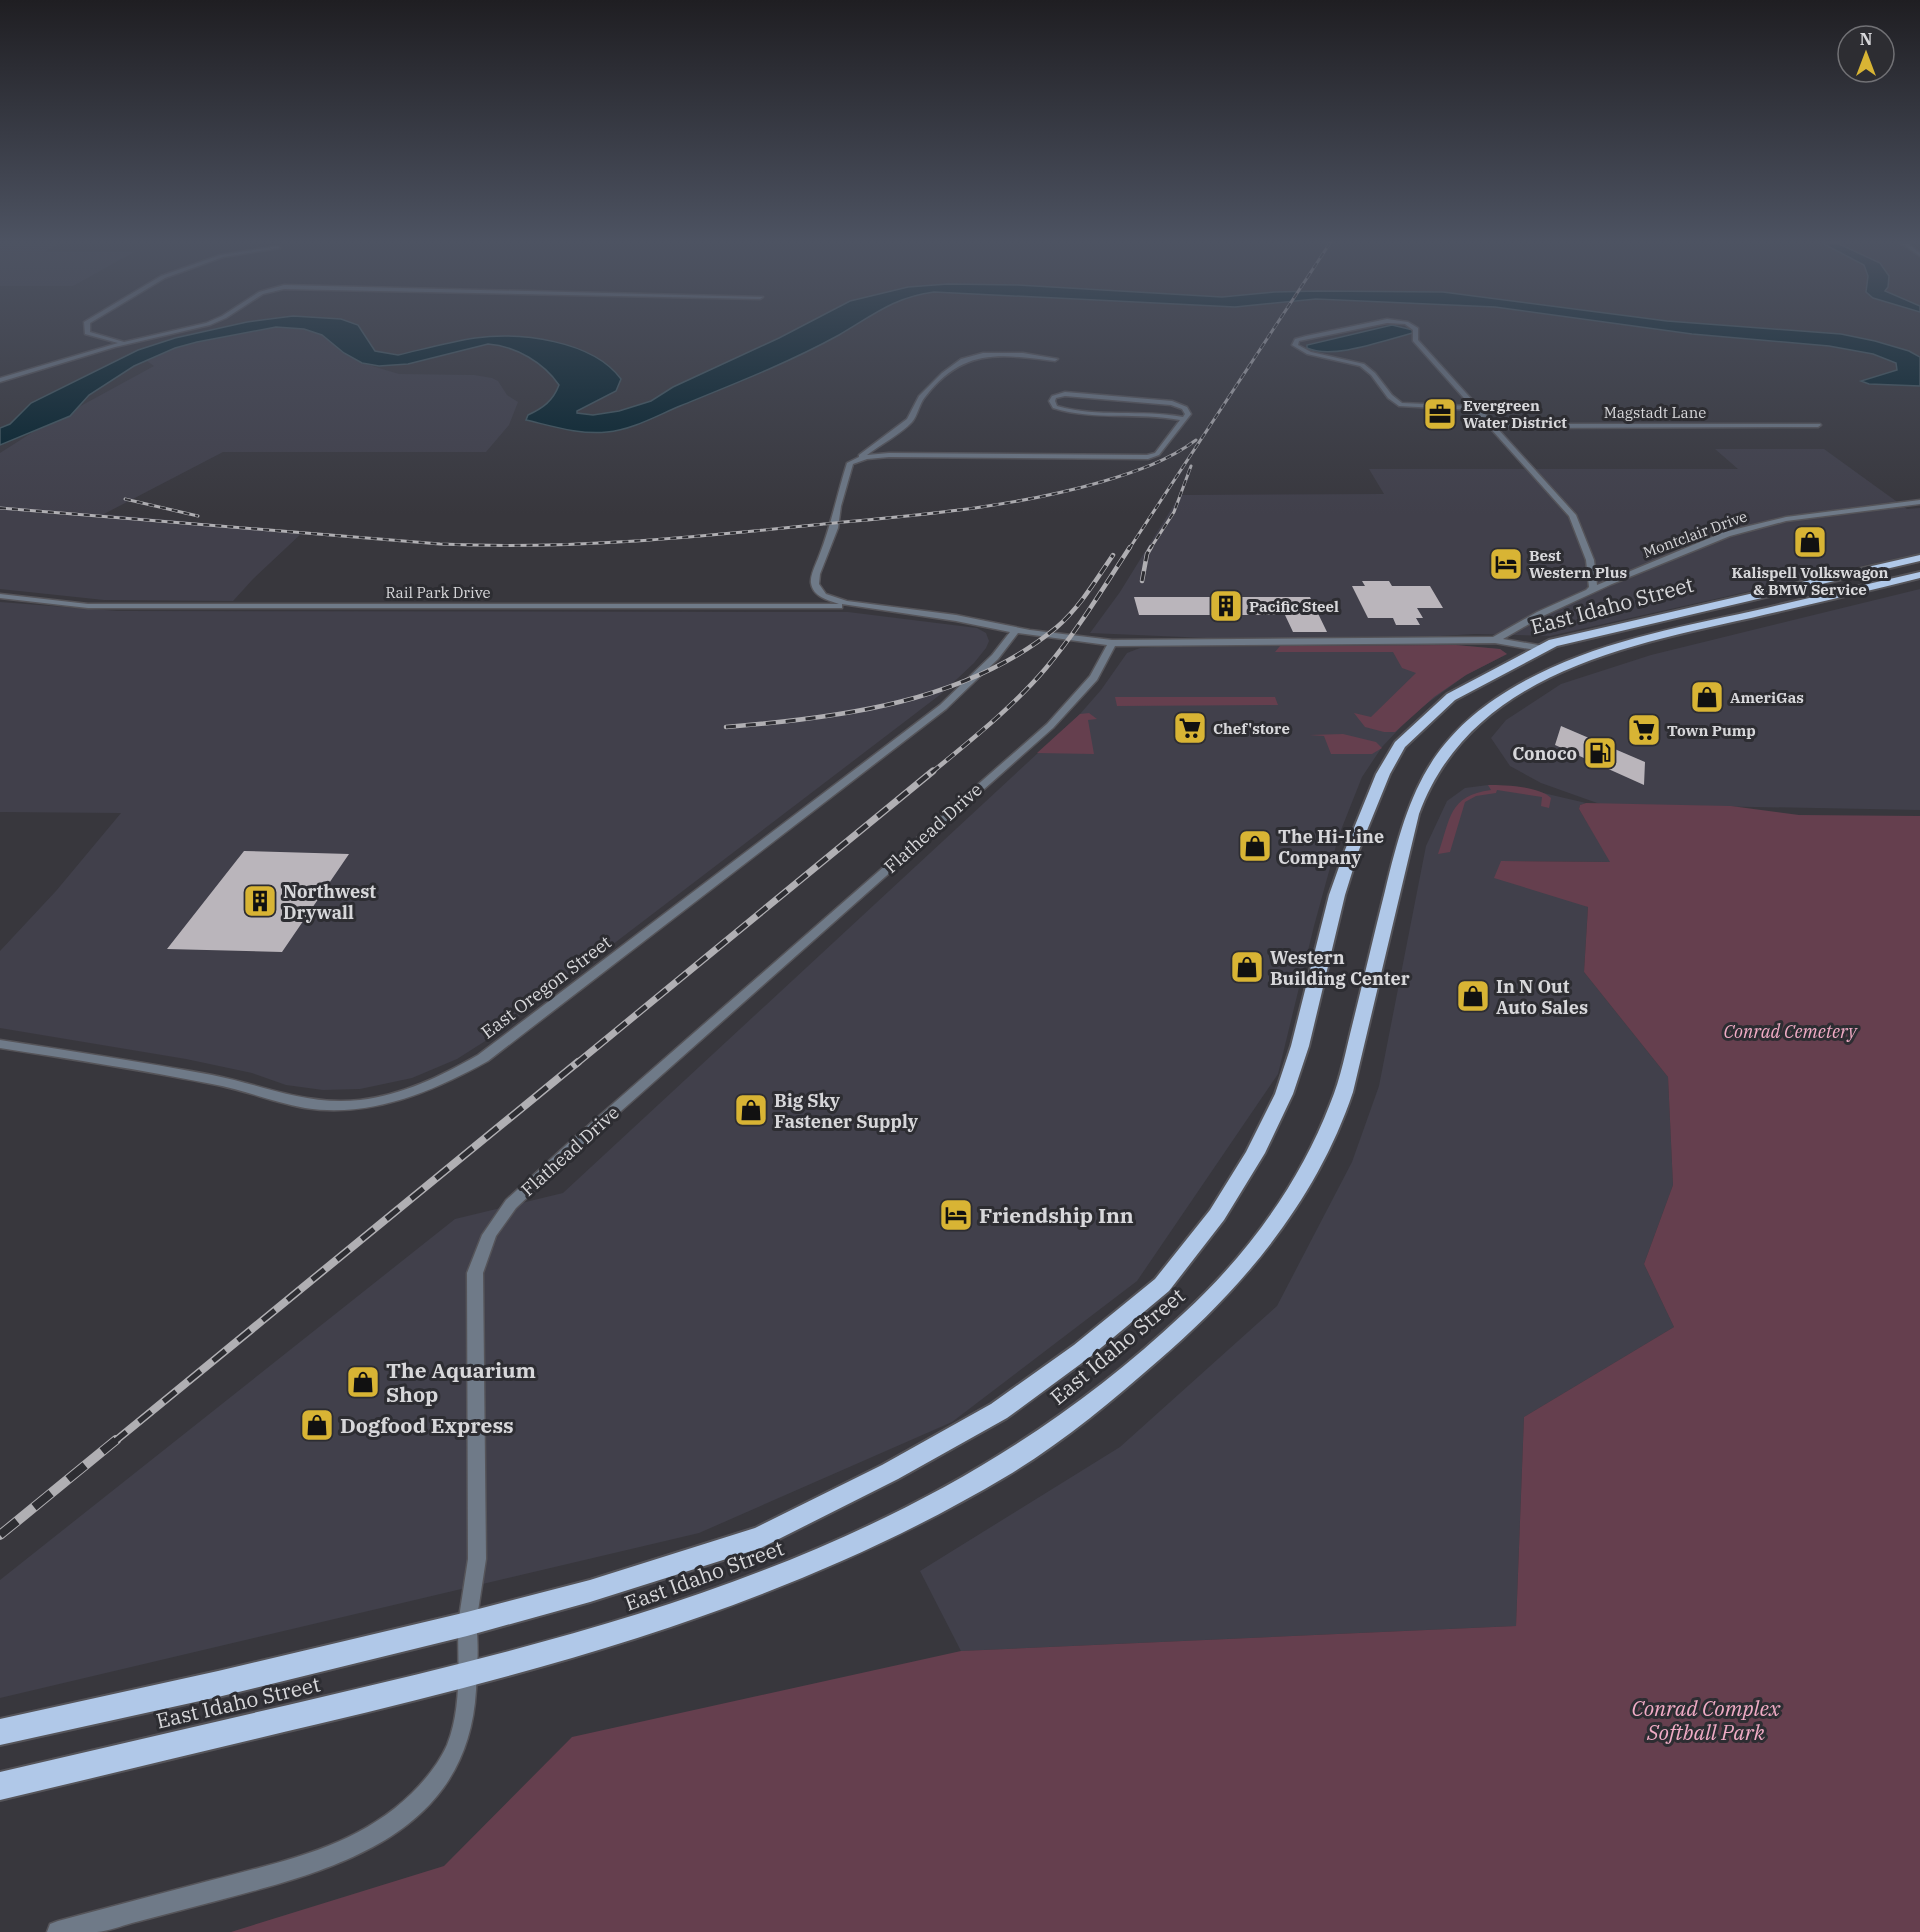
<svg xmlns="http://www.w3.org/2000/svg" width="1920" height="1932" font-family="'IBM Plex Serif',serif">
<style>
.built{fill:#41404b}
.green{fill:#653f4e}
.water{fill:#00202b;stroke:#405760;stroke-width:1.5}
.building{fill:#bab5bb}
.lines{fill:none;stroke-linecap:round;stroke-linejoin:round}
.minor-casing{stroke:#555459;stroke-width:3}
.tertiary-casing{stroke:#555459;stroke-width:3}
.trunk-casing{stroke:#555459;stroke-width:4}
.minor{fill:#6f7a88;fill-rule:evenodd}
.tertiary{fill:#6f7a88;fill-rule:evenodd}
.trunk{fill:#b0c8e8;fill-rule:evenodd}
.rail-far4-casing{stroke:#b0afb3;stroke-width:3}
.rail-far3-casing{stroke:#b0afb3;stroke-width:4.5}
.rail-far2-casing{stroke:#b0afb3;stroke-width:7}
.rail-far1-casing{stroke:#b0afb3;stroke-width:8}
.rail-casing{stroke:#b0afb3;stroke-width:10}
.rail-far4{stroke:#2d2d32;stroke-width:2;stroke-dasharray:6;stroke-linecap:butt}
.rail-far3{stroke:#2d2d32;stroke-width:3;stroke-dasharray:10;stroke-linecap:butt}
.rail-far2{stroke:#2d2d32;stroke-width:4.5;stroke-dasharray:13;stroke-linecap:butt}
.rail-far1{stroke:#2d2d32;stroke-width:5;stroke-dasharray:16;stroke-linecap:butt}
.rail{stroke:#2d2d32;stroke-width:8;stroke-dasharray:22;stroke-linecap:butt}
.labels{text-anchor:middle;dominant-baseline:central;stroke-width:6;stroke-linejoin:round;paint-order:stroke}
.far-poi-label{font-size:15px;font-weight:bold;fill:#d7d7da;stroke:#2d2d32;text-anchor:start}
.far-street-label{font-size:15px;fill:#d7d7da;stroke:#2d2d32}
.poi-label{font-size:18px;font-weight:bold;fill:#d7d7da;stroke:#2d2d32;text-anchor:start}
.street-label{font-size:18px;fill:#d7d7da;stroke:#2d2d32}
.park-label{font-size:18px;font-style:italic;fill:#f0abc5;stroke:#2d2d32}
.near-street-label{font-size:21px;fill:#d7d7da;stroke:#2d2d32}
.near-poi-label{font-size:21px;font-weight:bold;fill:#d7d7da;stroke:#2d2d32;text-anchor:start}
.near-park-label{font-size:21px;font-style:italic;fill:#f0abc5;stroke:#2d2d32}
</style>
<rect width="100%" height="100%" fill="#38373d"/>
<path class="built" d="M0 243H60L44 252H134L73 286H0Z
M276 327 304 329 322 335 344 353 362 363 399 374 474 375 492 378 498 381 507 395 518 402 509 425 486 452H223L104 514 303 532 253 579 233 601 104 600 0 589V453L33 432 154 366 147 361 175 348 196 342Z
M1715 449H1824L1907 509 1920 508V553L1550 636 1475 634 1440 636 1207 638 1090 633 1120 592 1180 495 1384 494 1369 469H1738Z
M1920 589V810L1600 804 1541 783 1510 766 1491 738 1506 720 1561 684 1651 655Z
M0 602 118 611 848 612 977 628 986 633 989 641 986 648 974 663 941 694 490 1038 457 1059 412 1078 360 1089 323 1090 286 1085 252 1073 186 1059 0 1028V951L56 891 121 813 0 812Z
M1456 645 1500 649 1507 654 1466 675 1414 713 1382 747 1362 777 1339 835 1314 926 1278 1074 1137 1281 952 1422 699 1533 0 1698V1580L455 1219 563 1193 1080 714 1101 690 1127 653 1140 648 1156 647Z
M1488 785 1517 787 1586 803 1580 805 1579 809 1611 862 1502 861 1588 907 1584 972 1668 1077 1673 1185 1644 1264 1674 1327 1524 1417 1516 1626 961 1651 920 1571 1120 1447 1277 1306 1352 1162 1379 1086 1426 846 1447 801 1465 788Z"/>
<path class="green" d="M1456 645 1500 649 1507 654 1466 675 1434 697 1395 732H1384L1365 727 1354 713 1371 717 1416 673 1402 668 1393 652H1275L1280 646Z
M1115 697H1275L1278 705 1117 706Z
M1089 713 1097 719 1088 720 1094 754 1037 753 1080 714Z
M1343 734 1376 742 1382 748 1372 754H1331L1324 736 1309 735Z
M1488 785C1504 785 1539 786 1551 798L1549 808 1541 806 1542 797 1497 790 1496 793 1476 796 1465 802 1450 852 1438 854C1451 818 1448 796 1491 790Z
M1586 803 1731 806 1799 815 1920 816V1932H231L444 1866 572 1737 961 1651 1516 1626 1524 1417 1674 1327 1644 1264 1673 1185 1668 1077 1584 972 1588 907 1494 878 1501 861 1610 862 1579 809 1580 805Z"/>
<path class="water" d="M1822 243H1837L1880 263 1889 276 1888 287 1885 291 1920 306V312L1873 298 1866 292 1868 276 1864 265Z
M948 284 1018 285 1222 297 1274 292 1318 291 1443 292 1667 321 1841 334 1875 341 1909 351 1920 357V386L1869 384 1861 381 1897 370 1896 363 1873 354 1829 346 1692 334 1495 307 1316 299 1235 307 934 292C894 297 872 316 839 335 788 363 734 384 680 406 658 415 632 430 607 432 580 435 552 426 526 420L528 415C543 408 553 401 559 385 544 363 516 346 488 344L408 364 379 366 362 363 344 353 322 335 304 329 276 327 197 342 175 348 134 366 89 395 70 416 0 445V428L10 424 31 403 138 350 175 338 247 322 293 316 341 319 358 325 375 351 398 355C424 349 449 342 475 338 520 332 592 340 621 379L616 391 577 411V413L593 415 619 411 651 401 673 387 779 338 850 301 908 287Z
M1392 325 1413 330V333C1385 340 1333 360 1307 348V345Z"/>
<path class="building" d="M1362 581H1389L1392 586H1430L1443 608H1417L1423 618H1416L1420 625H1396L1393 618H1368L1352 586H1365Z
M1134 597H1310L1327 632H1293L1285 615H1139Z
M1561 726 1645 762 1644 785 1555 745Z
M244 851 349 854 282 952 167 949Z"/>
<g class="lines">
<defs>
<path id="minor" d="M1901 243H1907L1920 253V256Z
M278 246 280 248 223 257 165 278 90 323V332L124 342 206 323 222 316 259 292 284 285 763 297 760 299 284 289 263 294 226 318 210 325 115 347 0 382V378L118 343 85 334 84 322 161 276 220 255Z
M1387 319 1408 322 1418 328V340L1494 424H1820L1821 425 1818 427 1497 428 1576 515 1594 560 1597 585 1724 532 1786 517 1920 500V504L1786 521 1730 536 1612 584 1543 616 1503 639 1544 646 1545 648 1541 651 1495 643 1115 646 1097 680 1053 728 585 1143 516 1208 496 1236 483 1273 486 1559 476 1624 474 1630 467 1633 460 1630 458 1624 468 1559 467 1273 482 1235 506 1200 575 1137 1047 724 1090 676 1107 645 1018 633 998 659 946 709 488 1061C432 1092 371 1118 305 1108 273 1102 244 1090 212 1084 142 1070 71 1059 0 1048V1040C71 1051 142 1062 212 1075 263 1085 306 1106 360 1100 403 1095 441 1076 478 1055L940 705 992 655 1010 632 956 621 842 604V608H88L0 598V594L88 604H839C828 600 813 597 811 583 810 575 816 564 819 556 831 526 837 494 847 463L859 457V455L907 419 919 396 942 373 961 359 983 353H1023L1058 359 1055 361C999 354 963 348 925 397 919 404 918 415 912 422 901 434 880 445 867 455L889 453 1147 455 1155 453 1180 420C1137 412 1095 421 1053 408L1049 401 1052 396 1065 392 1172 401 1187 407 1191 414 1159 455 1148 459 889 457 867 459 853 464 841 506 838 528 820 574 819 584 826 594 847 601 956 615 1030 630 1112 640 1493 637 1537 612 1586 590 1589 587 1586 560 1569 516 1474 410 1399 406 1388 398 1371 375 1360 366 1307 354 1292 345 1295 339 1306 336ZM1387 323 1405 324 1413 330V341L1471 406 1402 403 1392 395 1375 373 1364 364 1311 352 1298 345 1299 341 1309 339ZM1065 396 1171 405 1182 409 1185 414 1183 417C1141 409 1098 418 1057 406L1055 401 1056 398Z"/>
<path id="tertiary" d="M467 1615 474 1618C480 1632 477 1673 476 1690 468 1836 334 1870 216 1901 188 1908 160 1916 132 1923 121 1926 109 1931 97 1932 81 1932 64 1932 47 1932L50 1924 58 1921C109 1907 160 1894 212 1880 284 1861 357 1847 412 1793 426 1779 439 1763 447 1745 462 1708 458 1663 458 1624L460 1618Z"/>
<path id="trunk" d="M1920 555V561L1557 646 1455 700 1405 747 1390 774 1359 850 1345 895 1309 1046 1293 1094 1265 1153 1224 1220 1169 1291 1090 1357 1007 1418 898 1479 761 1548 590 1602 467 1636 218 1697 0 1745V1719L218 1671 467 1612 590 1580 755 1528 882 1465 991 1404 1074 1345 1155 1279 1210 1210 1246 1152 1275 1094 1291 1046 1329 895 1345 850 1376 774 1395 742 1447 694 1549 640Z
M1920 572V578C1864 592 1808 605 1751 618 1624 646 1470 675 1419 814L1353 1092C1317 1199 1244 1287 1159 1360 1111 1402 1062 1443 1007 1476 794 1603 558 1667 318 1724 212 1749 106 1775 0 1800V1772C107 1747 215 1722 322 1697 639 1623 941 1543 1184 1313 1247 1255 1299 1184 1330 1104 1341 1078 1346 1049 1353 1022 1364 978 1374 934 1385 891 1407 800 1425 741 1509 690 1583 645 1669 629 1753 611 1809 598 1864 585 1920 572Z"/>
</defs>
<use href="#minor" class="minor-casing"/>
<use href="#tertiary" class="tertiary-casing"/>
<use href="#trunk" class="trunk-casing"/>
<use href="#minor" class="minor"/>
<use href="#tertiary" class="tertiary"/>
<use href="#trunk" class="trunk"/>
<defs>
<path id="rail-far4" d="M125 499 198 516
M0 508 440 544C569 550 696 537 824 524 918 515 1011 508 1101 482 1135 472 1168 461 1196 440
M1129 549 1330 243
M1150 549 1174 512 1191 466"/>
<path id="rail-far3" d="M1142 581 1147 554 1151 547
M726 727C839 718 967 702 1057 627 1080 607 1096 580 1113 555
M931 773C971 740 1013 707 1046 668 1078 630 1103 588 1130 547"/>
<path id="rail-far2" d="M576 1064 933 771"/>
<path id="rail-far1" d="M114 1442 578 1062"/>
<path id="rail" d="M0 1535 116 1440"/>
</defs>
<use href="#rail-far4" class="rail-far4-casing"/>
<use href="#rail-far3" class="rail-far3-casing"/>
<use href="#rail-far2" class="rail-far2-casing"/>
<use href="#rail-far1" class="rail-far1-casing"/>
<use href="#rail" class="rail-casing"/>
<use href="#rail-far4" class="rail-far4"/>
<use href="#rail-far3" class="rail-far3"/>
<use href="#rail-far2" class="rail-far2"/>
<use href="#rail-far1" class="rail-far1"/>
<use href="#rail" class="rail"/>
</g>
<linearGradient id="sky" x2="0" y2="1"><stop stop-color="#1f1e22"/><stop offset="0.47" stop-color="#4d5362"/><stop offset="1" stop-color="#4d5362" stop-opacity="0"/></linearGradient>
<rect width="1920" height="514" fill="url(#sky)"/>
<defs>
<symbol id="office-square" viewBox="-11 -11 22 22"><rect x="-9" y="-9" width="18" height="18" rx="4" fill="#d8b434" stroke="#2d2d32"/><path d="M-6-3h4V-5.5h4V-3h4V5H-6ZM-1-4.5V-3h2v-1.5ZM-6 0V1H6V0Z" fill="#111"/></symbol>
<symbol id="shop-square" viewBox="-11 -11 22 22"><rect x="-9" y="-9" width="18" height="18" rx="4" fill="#d8b434" stroke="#2d2d32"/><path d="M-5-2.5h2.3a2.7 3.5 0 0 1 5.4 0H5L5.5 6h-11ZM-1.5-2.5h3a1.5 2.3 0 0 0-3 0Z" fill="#111"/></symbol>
<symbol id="hotel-square" viewBox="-11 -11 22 22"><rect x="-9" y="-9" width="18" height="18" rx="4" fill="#d8b434" stroke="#2d2d32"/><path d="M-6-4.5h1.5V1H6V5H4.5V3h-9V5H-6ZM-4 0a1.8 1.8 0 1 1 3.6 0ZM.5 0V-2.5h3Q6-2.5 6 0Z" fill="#111"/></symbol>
<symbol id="building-square" viewBox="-11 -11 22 22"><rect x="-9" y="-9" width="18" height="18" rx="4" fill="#d8b434" stroke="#2d2d32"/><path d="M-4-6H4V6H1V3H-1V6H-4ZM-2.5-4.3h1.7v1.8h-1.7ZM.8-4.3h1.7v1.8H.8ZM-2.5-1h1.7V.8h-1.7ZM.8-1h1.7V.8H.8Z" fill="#111"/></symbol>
<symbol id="supermarket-square" viewBox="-11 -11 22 22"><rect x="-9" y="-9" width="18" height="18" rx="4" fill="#d8b434" stroke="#2d2d32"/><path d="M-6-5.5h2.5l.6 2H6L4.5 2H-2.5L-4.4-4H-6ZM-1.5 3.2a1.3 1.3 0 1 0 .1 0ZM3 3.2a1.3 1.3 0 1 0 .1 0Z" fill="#111"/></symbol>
<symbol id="fuel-square" viewBox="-11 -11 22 22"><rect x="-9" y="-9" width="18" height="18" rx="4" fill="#d8b434" stroke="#2d2d32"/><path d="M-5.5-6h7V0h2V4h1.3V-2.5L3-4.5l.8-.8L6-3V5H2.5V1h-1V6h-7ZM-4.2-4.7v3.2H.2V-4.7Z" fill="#111"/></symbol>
</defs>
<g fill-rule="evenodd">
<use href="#office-square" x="1421" y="395" width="38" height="38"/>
<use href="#shop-square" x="1791" y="523" width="38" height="38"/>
<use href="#hotel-square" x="1487" y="545" width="38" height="38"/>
<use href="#building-square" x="1207" y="587" width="38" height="38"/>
<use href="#shop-square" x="1688" y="678" width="38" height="38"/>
<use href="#supermarket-square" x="1171" y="709" width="38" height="38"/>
<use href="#supermarket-square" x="1625" y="711" width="38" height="38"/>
<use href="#fuel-square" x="1581" y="734" width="38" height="38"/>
<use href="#shop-square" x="1236" y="827" width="38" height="38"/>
<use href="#building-square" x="241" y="882" width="38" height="38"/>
<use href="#shop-square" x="1228" y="948" width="38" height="38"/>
<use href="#shop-square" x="1454" y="977" width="38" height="38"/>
<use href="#shop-square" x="732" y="1091" width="38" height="38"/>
<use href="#hotel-square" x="937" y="1196" width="38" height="38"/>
<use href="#shop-square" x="344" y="1363" width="38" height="38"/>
<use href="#shop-square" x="298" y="1406" width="38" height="38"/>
</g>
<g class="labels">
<g class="far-poi-label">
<text x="1463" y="405">Evergreen<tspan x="1463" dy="17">Water District</tspan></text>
<text x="1529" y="555">Best<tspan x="1529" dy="17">Western Plus</tspan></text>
<text x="1810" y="572" text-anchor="middle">Kalispell Volkswagon<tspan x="1810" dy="17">&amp; BMW Service</tspan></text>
<text x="1249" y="606">Pacific Steel</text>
<text x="1730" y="697">AmeriGas</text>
<text x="1213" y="728">Chef'store</text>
<text x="1667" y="730">Town Pump</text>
</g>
<g class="far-street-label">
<text x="1655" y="412">Magstadt Lane</text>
<text transform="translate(1695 534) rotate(-20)">Montclair Drive</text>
<text x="438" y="592">Rail Park Drive</text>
</g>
<g class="poi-label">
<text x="1577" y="753" text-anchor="end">Conoco</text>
<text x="1278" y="836">The Hi-Line<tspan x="1278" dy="21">Company</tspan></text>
<text x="283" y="891">Northwest<tspan x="283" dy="21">Drywall</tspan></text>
<text x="1270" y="957">Western<tspan x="1270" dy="21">Building Center</tspan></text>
<text x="1496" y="986">In N Out<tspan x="1496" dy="21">Auto Sales</tspan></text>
<text x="774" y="1100">Big Sky<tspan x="774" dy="21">Fastener Supply</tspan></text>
</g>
<g class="street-label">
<text transform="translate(933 828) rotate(-42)">Flathead Drive</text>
<text transform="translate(546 987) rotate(-37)">East Oregon Street</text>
<text transform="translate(570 1151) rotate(-42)">Flathead Drive</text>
</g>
<g class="park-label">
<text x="1790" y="1031">Conrad Cemetery</text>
</g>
<g class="near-street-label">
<text transform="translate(1612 605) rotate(-15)">East Idaho Street</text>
<text transform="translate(1117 1346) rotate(-40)">East Idaho Street</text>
<text transform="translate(704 1575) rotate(-20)">East Idaho Street</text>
<text transform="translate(238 1702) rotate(-13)">East Idaho Street</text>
</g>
<g class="near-poi-label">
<text x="979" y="1215">Friendship Inn</text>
<text x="386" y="1370">The Aquarium<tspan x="386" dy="24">Shop</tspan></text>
<text x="340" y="1425">Dogfood Express</text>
</g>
<g class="near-park-label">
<text x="1706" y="1708">Conrad Complex<tspan x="1706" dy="24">Softball Park</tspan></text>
</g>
</g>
<g transform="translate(1866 54)"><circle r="28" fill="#2d2d32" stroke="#717175" stroke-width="1.5"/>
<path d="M0-4.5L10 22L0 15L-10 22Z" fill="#d8b434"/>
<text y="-9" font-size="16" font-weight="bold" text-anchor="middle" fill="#d7d7da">N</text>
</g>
</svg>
